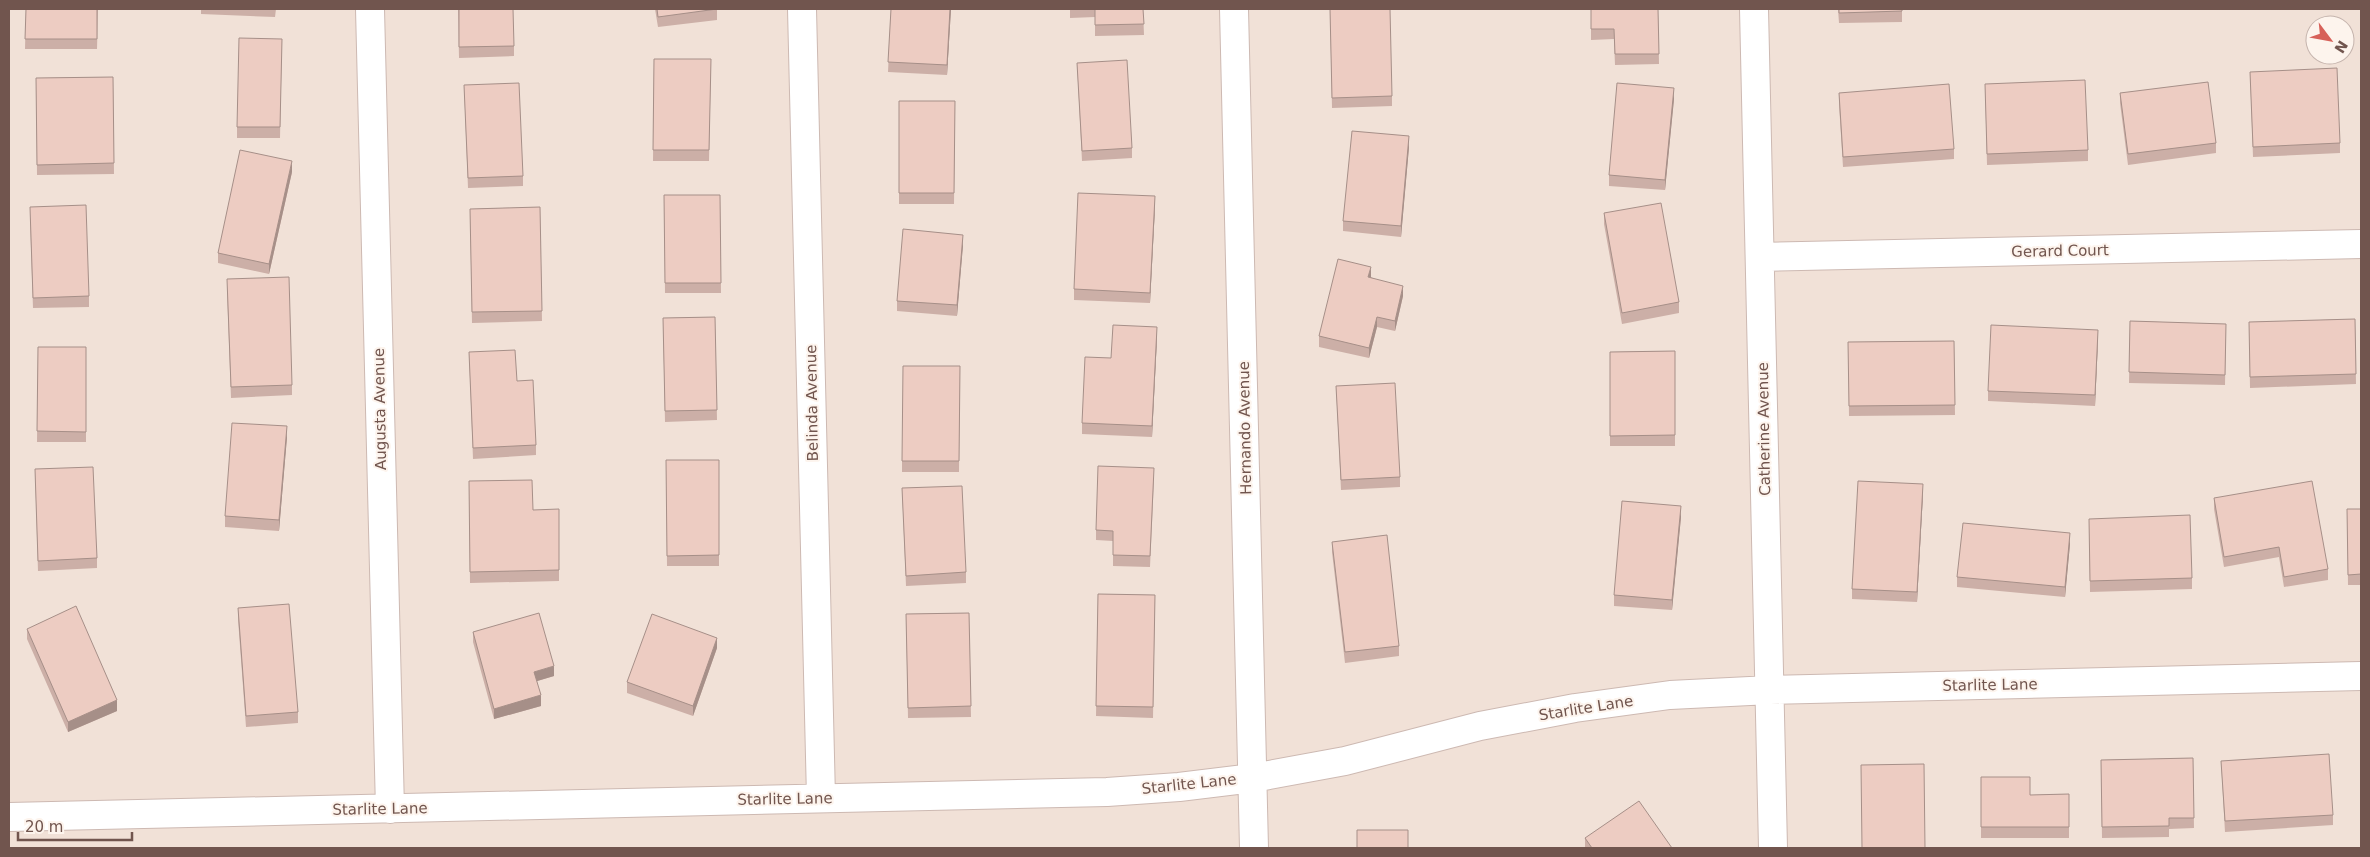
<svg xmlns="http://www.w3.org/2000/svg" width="2370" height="857" font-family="'DejaVu Sans',sans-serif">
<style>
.residential{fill:#f1e1d7;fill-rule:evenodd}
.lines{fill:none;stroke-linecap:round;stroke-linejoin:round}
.minor-casing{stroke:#cdb9b2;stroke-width:30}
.minor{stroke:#fff;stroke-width:28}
.wall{fill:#ccafa7}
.shaded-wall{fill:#a68f88}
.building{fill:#edccc2;stroke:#a68f88}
.labels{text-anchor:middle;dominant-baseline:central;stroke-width:4;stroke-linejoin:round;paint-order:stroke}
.street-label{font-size:15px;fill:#71554e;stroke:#fdf4ed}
</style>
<rect width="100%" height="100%" fill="#faf0e7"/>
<path class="residential" d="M9 9H2361V848H9ZM2315 25H2345V55H2315Z"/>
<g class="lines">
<defs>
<path id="minor" d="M370 9 390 809
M802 9 821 798
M1234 9 1254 848
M1754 9 1773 848
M1760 257 2361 244
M9 817 1107 792 1179 787 1253 778 1345 761 1480 726 1575 708 1670 695 1770 690 2361 676"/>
</defs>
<use href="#minor" class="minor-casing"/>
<use href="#minor" class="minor"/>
</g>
<path class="wall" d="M26 9H98L97 49H25Z
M201 9H276L275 17 201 14Z
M458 9 514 46V56L459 58Z
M655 9H717V20L658 27Z
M891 9H951L947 75 888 72Z
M1070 9H1143L1144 35 1095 36V17L1070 18Z
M1330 9 1392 96V106L1332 108Z
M1591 9H1658L1659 64 1615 65 1614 39 1591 40Z
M1838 9H1902V22L1839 23Z
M282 39 280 138H237V127Z
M654 59H711L709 161H653Z
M1077 63 1132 148V158L1082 161Z
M2250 72 2340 143V153L2253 157Z
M113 77 114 174 37 175 36 78Z
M1985 84 2088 150V161L1987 165Z
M464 85 523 176V186L468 188Z
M1839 93 1954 149V159L1843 167 1839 104Z
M2120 93 2216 143V153L2128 165 2120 103Z
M1674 99 1665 190 1609 186V175Z
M899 101H955L954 204H899Z
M1409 147 1401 237 1343 231V221Z
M292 172 269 274 218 263V253Z
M664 195H720L721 293H665Z
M540 207 542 321 472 323 470 209Z
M1155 207 1150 303 1074 300V289Z
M1604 213 1679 302V313L1622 324 1604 224Z
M30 218 89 296V307L33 308Z
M963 245 957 316 897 311V301Z
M1371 277 1403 296 1395 331 1377 327 1369 358 1319 347V336Z
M227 290 292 385V395L231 398Z
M715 317 717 420 665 422 663 318Z
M2355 319 2356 384 2250 388 2249 322Z
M2130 321 2226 324 2225 385 2129 383Z
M1157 338 1152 437 1082 434V423L1111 358Z
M2098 340 2095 406 1988 401V391Z
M1954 341 1955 415 1849 416 1848 342Z
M38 347H86V442H37Z
M1675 351V446H1610V352Z
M469 352 517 381 536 445V455L473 459Z
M960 366 959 472H902V461Z
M1336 386 1400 477V487L1341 490Z
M287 437 279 531 225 527V516Z
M666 460H719V566H667Z
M35 469 97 558V568L38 571Z
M1154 478 1150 567 1113 566V541L1096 540V530Z
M469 481 533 510 559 570V581L470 583Z
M902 488 966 572V583L906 586Z
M1923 494 1917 602 1852 599V589Z
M2214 498 2328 569V580L2284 587 2279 557 2224 567 2214 509Z
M2347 509H2361V585H2348Z
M1681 517 1672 610 1614 606V595Z
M2089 519 2192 578V589L2090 592Z
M1332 542 1399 646V656L1345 663 1332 552Z
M2070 544 2065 597 1957 587V577Z
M1098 594 1155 595 1153 718 1096 716Z
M238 608 298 712V723L246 727 238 619Z
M969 613 971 717 908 718 906 614Z
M27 629 117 711 68 732 27 639Z
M473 632 554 676 537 681 541 706 494 719 473 642Z
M717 648 693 716 627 693V682Z
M2193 758 2194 828 2169 829V837L2102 838 2101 760Z
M2221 761 2333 815V825L2225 832Z
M1981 777 2030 795 2069 794V838H1981Z
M1585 838 1672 848H1585Z"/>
<path class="shaded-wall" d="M950 9H951L947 75V65Z
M1674 88V99L1665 190V180Z
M1409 136V147L1401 237V226Z
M292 161V172L269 274V264Z
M1155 196V207L1150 303V293Z
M963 235V245L957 316V305Z
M1371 267V278L1368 277Z
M1403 286V296L1395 331V321Z
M1377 317V327L1369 358V348Z
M1157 327V338L1152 437V426Z
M2098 330V340L2095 406V395Z
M287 426V437L279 531V520Z
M1923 484V494L1917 602V592Z
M1681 506V517L1672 610V600Z
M2070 533V544L2065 597V587Z
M717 638V648L693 716V706Z
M554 666V676L534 682V672Z
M541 695V706L494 719V709Z
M117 700V711L68 732V722Z"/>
<path class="building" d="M26 9H97V39H25Z
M459 9H513L514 46 459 47Z
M657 9H717L658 17Z
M891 9H950L947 65 888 62Z
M1095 9H1143L1144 24 1095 25Z
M1330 9H1390L1392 96 1332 98Z
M1591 9H1658L1659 54H1615L1614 29H1591Z
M1839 9H1902V11L1839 13Z
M239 38 282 39 280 127H237Z
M654 59H711L709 150H653Z
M1127 60 1132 148 1082 151 1077 63Z
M2337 68 2340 143 2253 147 2250 72Z
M113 77 114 163 37 165 36 78Z
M2085 80 2088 150 1987 154 1985 84Z
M2208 82 2216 143 2128 154 2120 93Z
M519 83 523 176 468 178 464 85Z
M1617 83 1674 88 1665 180 1609 175Z
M1949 84 1954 149 1843 157 1839 93Z
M899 101H955L954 193H899Z
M1352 131 1409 136 1401 226 1343 221Z
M240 150 292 161 269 264 218 253Z
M1078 193 1155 196 1150 293 1074 289Z
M664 195H720L721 283H665Z
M1661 203 1679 302 1622 313 1604 213Z
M86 205 89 296 33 298 30 207Z
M540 207 542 311 472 312 470 209Z
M903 229 963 235 957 305 897 301Z
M1338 259 1371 267 1368 277 1403 286 1395 321 1377 317 1369 348 1319 336Z
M289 277 292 385 231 387 227 279Z
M715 317 717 410 665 411 663 318Z
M2355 319 2356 374 2250 377 2249 322Z
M2130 321 2226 324 2225 375 2129 372Z
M1113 325 1157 327 1152 426 1082 423 1085 357 1111 358Z
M1991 325 2098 330 2095 395 1988 391Z
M1954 341 1955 405 1849 406 1848 342Z
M38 347H86V432L37 431Z
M515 350 517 381 533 380 536 445 473 448 469 352Z
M1675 351V435L1610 436V352Z
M903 366H960L959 461H902Z
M1395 383 1400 477 1341 480 1336 386Z
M232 423 287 426 279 520 225 516Z
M666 460H719V555L667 556Z
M1098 466 1154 468 1150 556 1113 555V531L1096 530Z
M93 467 97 558 38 561 35 469Z
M532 480 533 510 559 509V570L470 572 469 481Z
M1858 481 1923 484 1917 592 1852 589Z
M2312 481 2328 569 2284 577 2279 547 2224 557 2214 498Z
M962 486 966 572 906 576 902 488Z
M1622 501 1681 506 1672 600 1614 595Z
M2347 509H2361V574L2348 575Z
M2190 515 2192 578 2090 581 2089 519Z
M1963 523 2070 533 2065 587 1957 577Z
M1387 535 1399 646 1345 652 1332 542Z
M1098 594 1155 595 1153 707 1096 706Z
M289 604 298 712 246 716 238 608Z
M76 606 117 700 68 722 27 629Z
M539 613 554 666 534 672 541 695 494 709 473 632Z
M969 613 971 706 908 708 906 614Z
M652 614 717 638 693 706 627 682Z
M2329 754 2333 815 2225 821 2221 761Z
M2193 758 2194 818H2169V826L2102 827 2101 760Z
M1924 764 1925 848H1862L1861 765Z
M1981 777H2030V795L2069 794V827H1981Z
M1639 801 1672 848H1592L1585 838Z
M1357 830H1408V848H1357Z"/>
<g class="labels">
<g class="street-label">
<text transform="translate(2060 251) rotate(-1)">Gerard Court</text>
<text transform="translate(812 403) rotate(-91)">Belinda Avenue</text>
<text transform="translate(380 409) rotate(-91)">Augusta Avenue</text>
<text transform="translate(1245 428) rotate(-91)">Hernando Avenue</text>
<text transform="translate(1764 429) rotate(-91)">Catherine Avenue</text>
<text transform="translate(1990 685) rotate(-1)">Starlite Lane</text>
<text transform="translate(1586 708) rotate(-9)">Starlite Lane</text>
<text transform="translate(1189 784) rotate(-6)">Starlite Lane</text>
<text transform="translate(785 799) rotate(-1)">Starlite Lane</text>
<text transform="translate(380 809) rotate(-1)">Starlite Lane</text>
</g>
</g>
<rect width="2370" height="857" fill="none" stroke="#71554e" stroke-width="20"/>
<g transform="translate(2330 40) rotate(122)"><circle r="24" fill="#fdf4ed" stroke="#c5b4ad"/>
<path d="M0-4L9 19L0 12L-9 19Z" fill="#d76159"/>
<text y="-8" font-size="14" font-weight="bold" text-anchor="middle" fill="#71554e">N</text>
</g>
<path d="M18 832v8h114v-8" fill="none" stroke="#71554e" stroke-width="2.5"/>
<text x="25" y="832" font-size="15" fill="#71554e" stroke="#fdf4ed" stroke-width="4" paint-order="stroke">20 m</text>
</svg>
